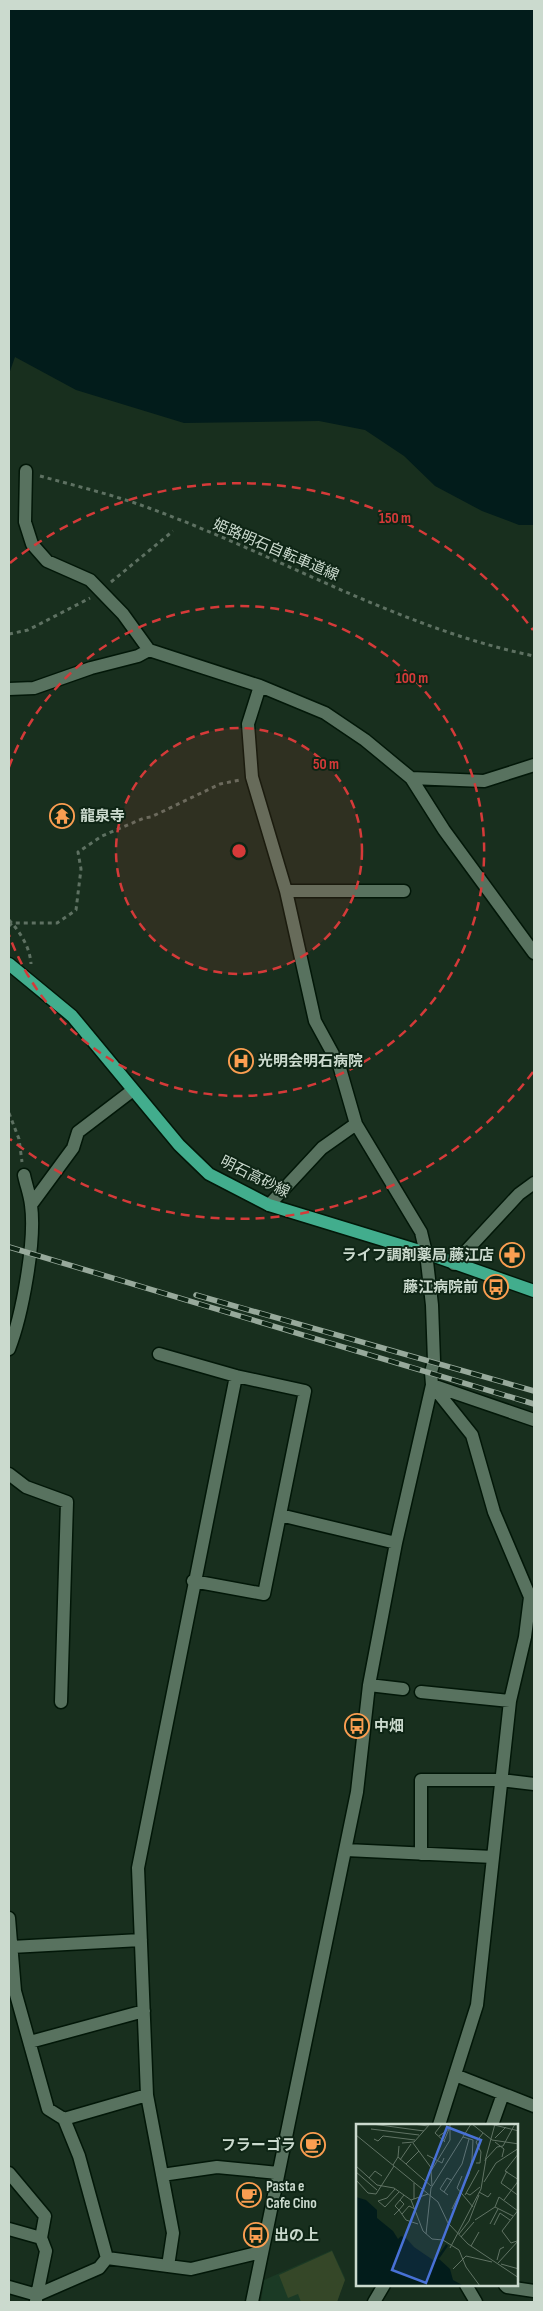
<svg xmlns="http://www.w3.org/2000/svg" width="543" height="2311" font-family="'Sofia Sans Condensed','Noto Sans JP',sans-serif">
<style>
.built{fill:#1b3a25}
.water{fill:#021c1b}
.building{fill:#354728}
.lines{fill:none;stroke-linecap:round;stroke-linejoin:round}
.minor-casing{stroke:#021708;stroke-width:15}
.major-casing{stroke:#021708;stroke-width:15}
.path{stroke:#5e7162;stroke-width:3;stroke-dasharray:4 4;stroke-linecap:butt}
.minor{stroke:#58725f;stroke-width:12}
.major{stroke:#42ad8d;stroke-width:12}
.rail-casing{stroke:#97a99b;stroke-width:5.5}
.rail{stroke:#0e2515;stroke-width:4;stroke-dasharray:11;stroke-linecap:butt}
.ring{fill:none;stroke:#d53a39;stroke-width:2.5;stroke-dasharray:9 6}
.labels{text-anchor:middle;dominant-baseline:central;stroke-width:4;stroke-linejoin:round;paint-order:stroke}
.street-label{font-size:15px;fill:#cbdace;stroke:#0e2515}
.poi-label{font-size:15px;font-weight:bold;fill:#cbdace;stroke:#0e2515;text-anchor:start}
.inset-river{fill:none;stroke:#021c1b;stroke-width:2.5}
.inset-road{fill:none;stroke:#607364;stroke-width:1}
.view{fill:#4871d6;fill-opacity:0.15;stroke:#4871d6;stroke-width:2.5}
.inset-edge{fill:none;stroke:#cbdace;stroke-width:2.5}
.centre{fill:#d53a39;stroke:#0e2515;stroke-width:2.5}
.ring-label{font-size:15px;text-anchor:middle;font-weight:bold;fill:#d53a39;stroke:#0e2515;stroke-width:4;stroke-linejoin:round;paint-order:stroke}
</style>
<rect width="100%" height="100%" fill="#182f1e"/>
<path class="built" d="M332 2250 345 2278 337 2302H261L264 2280Z"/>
<path class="water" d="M9 9H534V525H519L482 511 435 486 404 456 365 430 319 421 184 423 76 390 15 357 9 374Z"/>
<path class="building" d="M332 2251 345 2280 337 2302H301L298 2294 288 2298 279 2275Z"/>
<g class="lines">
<defs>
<path id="minor" d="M26 471 25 522 32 544 47 561 90 580 123 614 149 650
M9 689 34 688 91 668 138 656 149 650 260 686 325 713 365 740 411 778 444 830 534 953
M411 778 484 781 534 765
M286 891H404
M31 1205 73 1148 78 1132 133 1090
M269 1205 322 1148 356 1124
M454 1264 519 1194 534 1183
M9 1349C22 1316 36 1241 31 1205 30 1195 26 1185 24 1175
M159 1354 236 1376 305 1391 264 1594 193 1581
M432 1385 472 1435 494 1512 530 1597 525 1637 510 1701 477 2005 439 2125
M432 1385 534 1420
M9 1474 26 1487 67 1502 61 1702
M280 1515 396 1543
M369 1685 403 1689
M421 1692 510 1701
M346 1850 493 1857
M421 1854V1780H501L534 1784
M9 1918 15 1991 48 2109 64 2119 79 2156 107 2258 191 2269 261 2252
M11 1947 141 1940
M30 2042 144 2011
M455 2075 534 2106
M64 2119 147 2095
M492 2125 503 2094
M9 2173 45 2216 41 2238
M162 2175 217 2167 278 2173
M9 2229 41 2238 46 2251 36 2300
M168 2266 173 2233 147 2095 138 1868 236 1376
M466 2285 476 2302
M505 2285 507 2287 534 2291
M9 2287 37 2295 99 2268 107 2258
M252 2302 357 1792 369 1685 396 1543 432 1385 431 1372 434 1361 432 1305 426 1253 421 1232 356 1124 339 1065 315 1021 286 891 252 777 248 724 260 686
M374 2302 384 2285"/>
<path id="major" d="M9 964 72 1016 179 1145 209 1174 269 1205 426 1253 534 1291"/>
</defs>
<use href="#minor" class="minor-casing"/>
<use href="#major" class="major-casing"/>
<path class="path" d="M40 476C76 486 114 495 149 508 278 555 399 628 534 656
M111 582 173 531
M9 634 28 630 90 598
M9 920C20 932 30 947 31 964
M9 926 12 923H57L76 910 81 869 78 852 102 836 144 818 151 817 220 784 240 780
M9 1113 19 1139 22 1162"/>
<use href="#minor" class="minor"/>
<use href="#major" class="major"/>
<defs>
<path id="rail" d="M9 1247 534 1404
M196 1295 534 1391"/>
</defs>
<use href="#rail" class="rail-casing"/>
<use href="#rail" class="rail"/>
</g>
<circle cx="239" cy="851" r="123" fill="#d53a39" fill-opacity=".12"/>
<g class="ring">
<circle cx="239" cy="851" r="123"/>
<path d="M9 767A245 245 0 1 1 9 935"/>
<path d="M533 1072A368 368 0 0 1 10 1139M10 563A368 368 0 0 1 533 630"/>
</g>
<defs>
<symbol id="temple-ring" viewBox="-11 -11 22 22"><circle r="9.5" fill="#0e2515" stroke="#fb9e51" stroke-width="1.5"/><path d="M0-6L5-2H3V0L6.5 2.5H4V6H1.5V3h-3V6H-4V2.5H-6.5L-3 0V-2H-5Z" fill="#fb9e51"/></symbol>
<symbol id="hospital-ring" viewBox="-11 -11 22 22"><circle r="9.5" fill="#0e2515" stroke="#fb9e51" stroke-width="1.5"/><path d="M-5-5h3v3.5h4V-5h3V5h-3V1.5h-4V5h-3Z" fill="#fb9e51"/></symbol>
<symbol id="pharmacy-ring" viewBox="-11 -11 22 22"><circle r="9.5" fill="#0e2515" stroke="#fb9e51" stroke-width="1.5"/><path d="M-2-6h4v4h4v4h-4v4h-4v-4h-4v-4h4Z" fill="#fb9e51"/></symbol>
<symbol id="bus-ring" viewBox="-11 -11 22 22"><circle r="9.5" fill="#0e2515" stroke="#fb9e51" stroke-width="1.5"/><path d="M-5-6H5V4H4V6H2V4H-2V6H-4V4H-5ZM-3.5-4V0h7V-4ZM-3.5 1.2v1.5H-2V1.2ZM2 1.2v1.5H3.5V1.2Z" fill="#fb9e51"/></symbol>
<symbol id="cafe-ring" viewBox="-11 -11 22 22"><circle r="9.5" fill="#0e2515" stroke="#fb9e51" stroke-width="1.5"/><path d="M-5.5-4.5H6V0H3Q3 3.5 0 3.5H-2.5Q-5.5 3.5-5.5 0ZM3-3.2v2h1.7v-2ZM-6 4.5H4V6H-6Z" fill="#fb9e51"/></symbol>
</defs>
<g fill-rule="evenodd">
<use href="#temple-ring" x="48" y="802" width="28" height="28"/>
<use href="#hospital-ring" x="227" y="1047" width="28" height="28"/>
<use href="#pharmacy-ring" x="498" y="1241" width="28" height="28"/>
<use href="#bus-ring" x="482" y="1273" width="28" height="28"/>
<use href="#bus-ring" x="343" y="1712" width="28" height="28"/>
<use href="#cafe-ring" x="299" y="2131" width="28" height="28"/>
<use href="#cafe-ring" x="235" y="2181" width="28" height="28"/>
<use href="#bus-ring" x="242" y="2221" width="28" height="28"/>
</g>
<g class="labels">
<g class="street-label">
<text transform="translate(276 550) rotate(23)">姫路明石自転車道線</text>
<text transform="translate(255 1177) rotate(26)">明石高砂線</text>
</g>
<g class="poi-label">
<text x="80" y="816">龍泉寺</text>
<text x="258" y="1061">光明会明石病院</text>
<text x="494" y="1255" text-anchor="end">ライフ調剤薬局 藤江店</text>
<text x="478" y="1287" text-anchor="end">藤江病院前</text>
<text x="374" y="1726">中畑</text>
<text x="296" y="2145" text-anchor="end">フラーゴラ</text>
<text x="266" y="2186">Pasta e<tspan x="266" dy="17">Cafe Cino</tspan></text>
<text x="274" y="2235">出の上</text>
</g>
</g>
<g transform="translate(356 2124)">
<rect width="162" height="162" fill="#182f1e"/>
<path d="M0 73 10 76 21 86V94L37 107 42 115 45 112 50 114 58 123 77 136 82 134 94 145 97 156 108 162H0Z" fill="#021c1b"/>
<path class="inset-river" d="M82 134 91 121"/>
<path class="inset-road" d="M16 0 68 7M57 0 72 2M86 0 79 9 89 18M116 0 136 16 163 20M134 0 163 7M15 5 63 11M0 11 82 78 92 99 112 120 163 154M83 12 93 5 88 17M139 14 150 3M18 15 22 17 27 12 59 16M139 18 148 25 146 33M46 19 58 18 74 0M57 19 76 45M163 29 149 47 163 56M71 31 86 39 88 34M42 33 75 62M44 36 55 20M129 37 139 0M120 39H124L125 28 120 18 127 9M50 40 63 27M37 41 42 33 43 22M0 42 21 61 38 64 55 76 67 107 76 115 87 116 103 126 110 143 124 162M151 47 145 59 163 72M0 48 21 66M106 52 101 64 117 83M13 54 19 47 26 52M0 56 12 69 20 70 38 42M128 58 140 39 163 24M58 59V75M76 62 75 47 94 16V0M39 65 31 74 22 77 29 83 43 68M88 68 106 40 113 15M123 68 132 73 135 69M110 69 114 71 124 63M92 71 84 65 91 54 95 56M109 71 123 46M44 76 48 80 43 86 39 82 44 76 48 71M55 76 72 70M148 76 163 56M139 83 143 73 162 87M96 85 113 50 116 35 117 16 107 13M46 90 53 82 59 85M38 91 43 86 50 96 62 100M119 96 139 83 157 92M134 100 142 85M138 101 144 89 154 96M70 110 75 64 115 0M103 110 113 97 123 71M105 113 118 98M161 117 155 119 146 107 163 85M115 122 123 108M94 124 125 65 130 35 141 23 147 22 159 0M141 136 144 125 148 123M142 139 163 116M145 140 163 145M97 145 110 132 136 138"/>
<path class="view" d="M91 3 125 16 70 159 36 146Z"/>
<rect width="162" height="162" class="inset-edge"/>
</g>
<circle cx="239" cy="851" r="8" class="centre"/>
<g class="ring-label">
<text x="395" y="523">150 m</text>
<text x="412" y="683">100 m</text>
<text x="326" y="769">50 m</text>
</g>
<rect width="543" height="2311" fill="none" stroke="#cbdace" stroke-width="20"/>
</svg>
